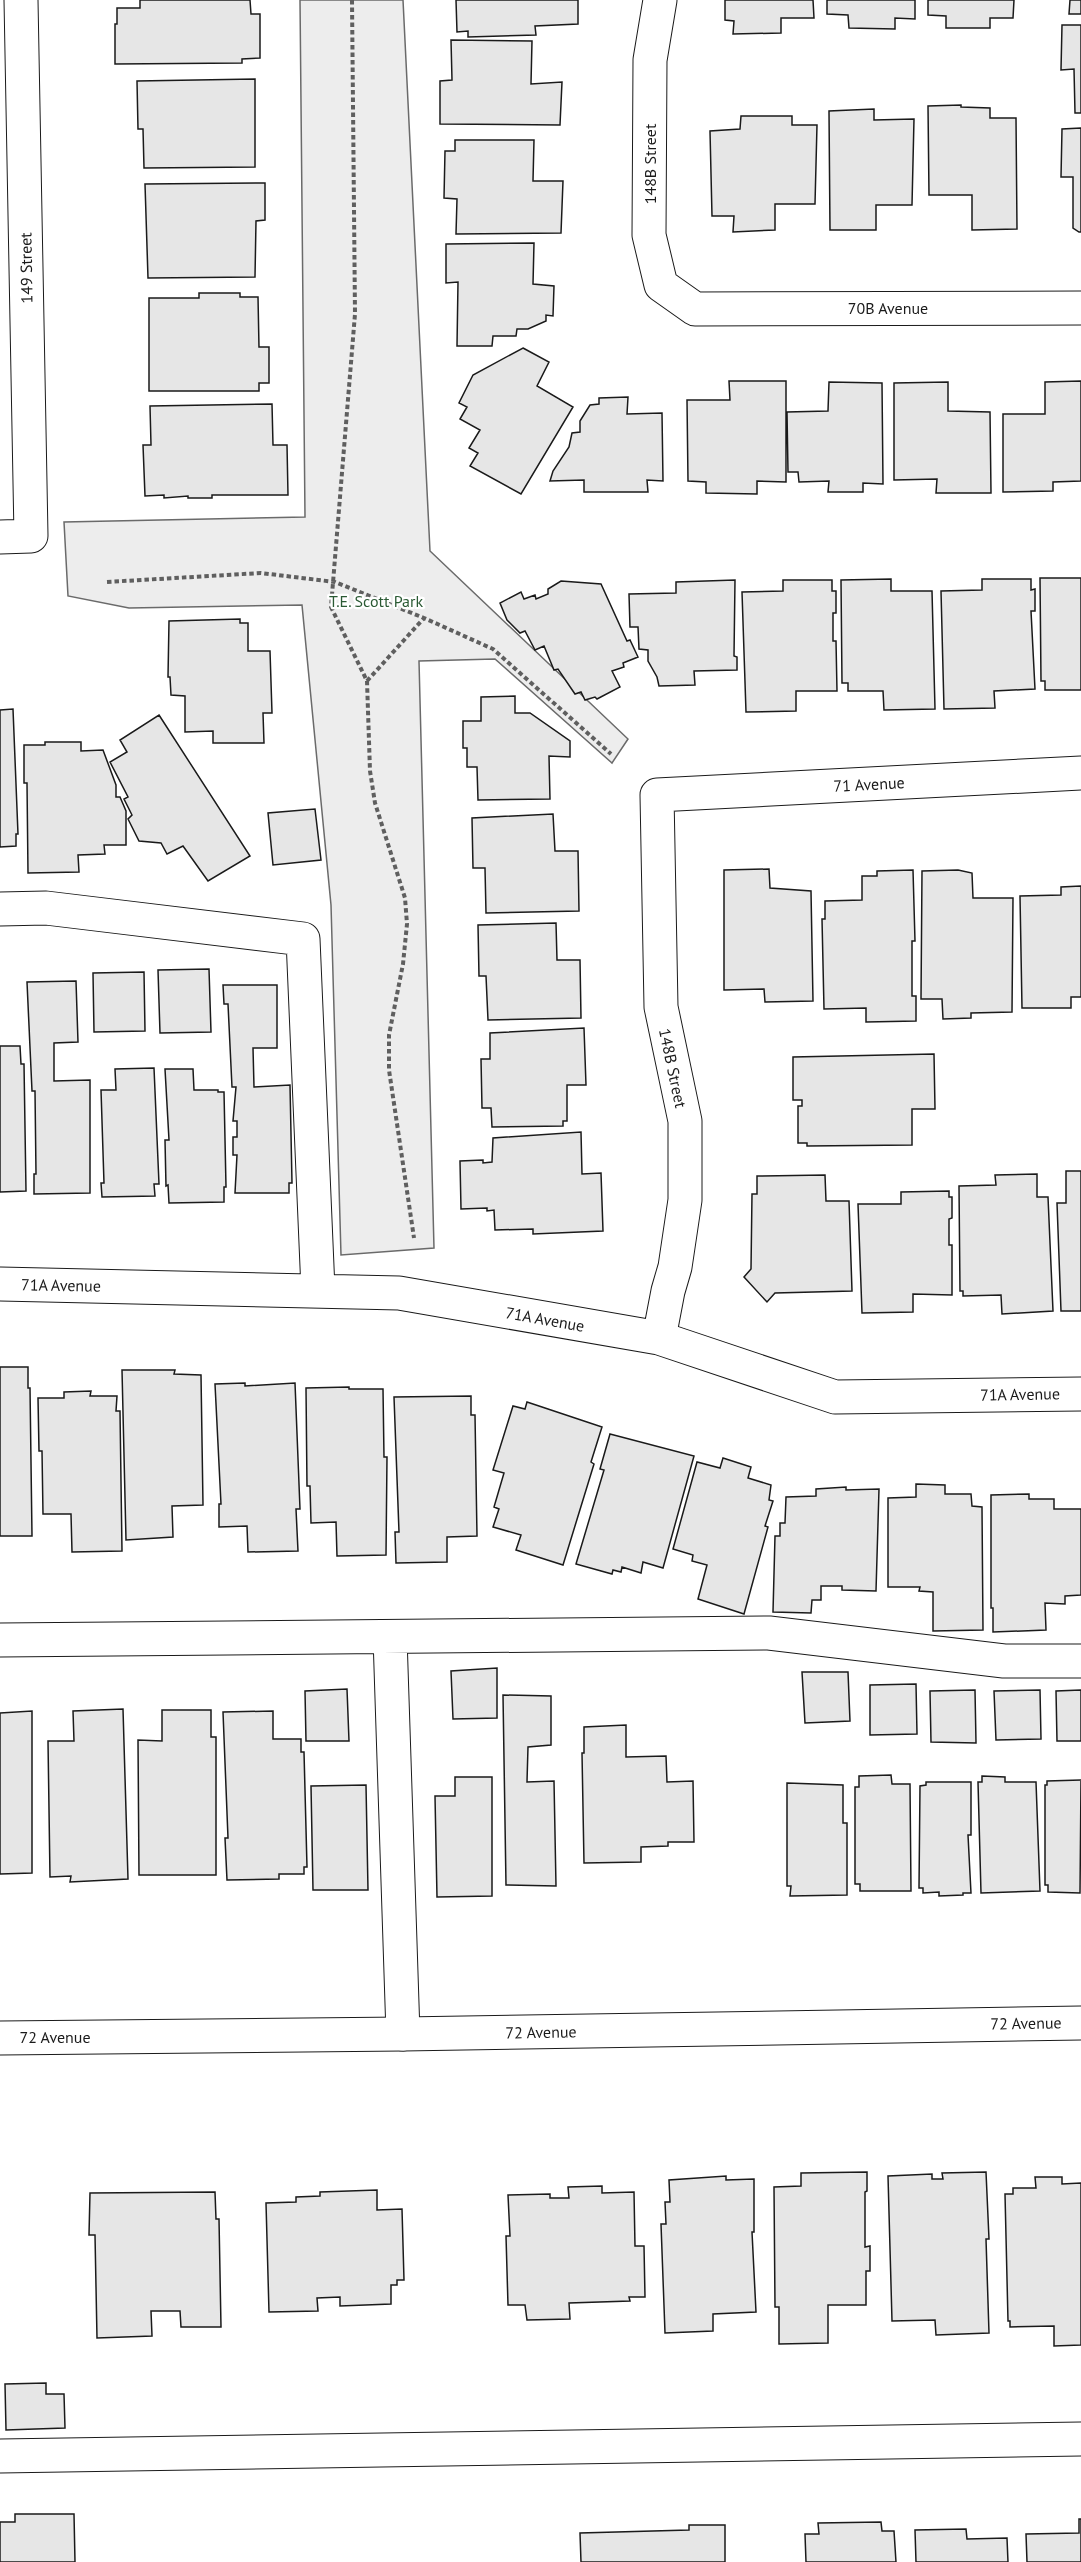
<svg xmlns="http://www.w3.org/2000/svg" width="1081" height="2562" font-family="'PT Sans',sans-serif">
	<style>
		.built { fill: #ededed; stroke: #6a6a6a; stroke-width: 1.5 }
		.building { fill: #e6e6e6; stroke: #1a1a1a; stroke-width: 1.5 }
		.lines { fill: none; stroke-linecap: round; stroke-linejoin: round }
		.minor-casing { stroke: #1a1a1a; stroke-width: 35 }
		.major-casing { stroke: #1a1a1a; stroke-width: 35 }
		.path { stroke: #5f5f5f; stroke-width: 4; stroke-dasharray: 4.5 3; stroke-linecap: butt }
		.minor { stroke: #fff; stroke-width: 33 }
		.major { stroke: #fff; stroke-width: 33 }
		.labels { text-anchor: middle; stroke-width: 4.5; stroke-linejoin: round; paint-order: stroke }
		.street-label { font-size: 16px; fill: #1a1a1a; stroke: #fff }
		.park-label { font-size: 16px; fill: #2b5a34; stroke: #fff }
	</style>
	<rect width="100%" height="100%" fill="#fff"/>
	<path class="built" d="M 300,0 L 403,0 L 430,551 L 628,739 L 612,763 L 495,659 L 419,661 L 434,1248 L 341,1255 L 331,905 L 302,605 L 129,608 L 68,596 L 64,522 L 305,517 Z"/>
	<path class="building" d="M 140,0 L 250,0 L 251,14 L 260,14 L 260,58 L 242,59 L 242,63 L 115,64 L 115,24 L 117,24 L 117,8 L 140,8 Z
		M 456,0 L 578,0 L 578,24 L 535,26 L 536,35 L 468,37 L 468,31 L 457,32 Z
		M 725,0 L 813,0 L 814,18 L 781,18 L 781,33 L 733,34 L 734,21 L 725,20 Z
		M 827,0 L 915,0 L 915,19 L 895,18 L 895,29 L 849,28 L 848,15 L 827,14 Z
		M 928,0 L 1014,0 L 1013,18 L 990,18 L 990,28 L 946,28 L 946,16 L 928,15 Z
		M 1070,0 L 1081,0 L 1081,14 L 1069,14 Z
		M 1062,25 L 1081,25 L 1081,113 L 1075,113 L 1074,69 L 1061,70 Z
		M 451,40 L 532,41 L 531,84 L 562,82 L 560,125 L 440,124 L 440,81 L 452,80 Z
		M 255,79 L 255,167 L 144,168 L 143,129 L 138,129 L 137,81 Z
		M 961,105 L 961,107 L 990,108 L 990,118 L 1016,118 L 1017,229 L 972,230 L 972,195 L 929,195 L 928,106 Z
		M 874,109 L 874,120 L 914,119 L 912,205 L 876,205 L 876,230 L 830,230 L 829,111 Z
		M 741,116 L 792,116 L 792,125 L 817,125 L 815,204 L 775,204 L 775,230 L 733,232 L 734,216 L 712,216 L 710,131 L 740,129 Z
		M 1081,128 L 1081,232 L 1079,232 L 1073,228 L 1073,177 L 1061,177 L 1062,129 Z
		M 455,140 L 534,140 L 533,181 L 563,181 L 561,233 L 456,234 L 457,199 L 444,198 L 445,151 L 455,151 Z
		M 265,183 L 265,220 L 256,221 L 255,277 L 148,278 L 145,184 Z
		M 534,243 L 533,284 L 554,286 L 553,316 L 546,315 L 546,321 L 528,329 L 517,329 L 516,336 L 493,336 L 492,346 L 457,346 L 458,282 L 446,283 L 446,244 Z
		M 199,293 L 240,293 L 240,297 L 258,297 L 259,347 L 269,347 L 269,383 L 259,383 L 259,391 L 149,391 L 149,298 L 199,298 Z
		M 523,348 L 549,362 L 537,386 L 573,407 L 521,494 L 470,466 L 478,453 L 469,448 L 480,430 L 460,419 L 467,407 L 459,403 L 473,375 Z
		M 729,381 L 786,381 L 786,482 L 757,481 L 757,494 L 706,493 L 706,482 L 688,481 L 687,400 L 730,400 Z
		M 1081,381 L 1081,481 L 1053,482 L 1053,491 L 1003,492 L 1003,414 L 1045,414 L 1045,382 Z
		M 829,382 L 882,383 L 883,484 L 863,483 L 863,492 L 828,492 L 829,481 L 799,482 L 798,472 L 788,472 L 787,412 L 828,411 Z
		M 948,382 L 948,411 L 990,412 L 991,493 L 936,493 L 937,479 L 894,480 L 894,383 Z
		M 628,397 L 627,414 L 662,413 L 663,481 L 647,480 L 648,492 L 584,492 L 584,480 L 550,481 L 553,471 L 569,447 L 572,433 L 580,432 L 580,421 L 590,405 L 599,404 L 599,398 Z
		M 272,404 L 273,445 L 287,445 L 288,495 L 212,495 L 212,498 L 188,498 L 188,496 L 164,498 L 164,495 L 145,496 L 143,445 L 151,445 L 150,406 Z
		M 1040,578 L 1081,578 L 1081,690 L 1045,690 L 1045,681 L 1041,681 Z
		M 891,579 L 891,591 L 932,591 L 935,709 L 884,710 L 883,691 L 848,691 L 848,683 L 842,683 L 841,580 Z
		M 982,579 L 1031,579 L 1031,590 L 1035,589 L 1035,611 L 1031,611 L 1035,689 L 994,691 L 995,708 L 944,709 L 941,591 L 982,590 Z
		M 735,580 L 734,656 L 737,657 L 737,670 L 694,671 L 695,685 L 659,686 L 657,677 L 648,661 L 648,650 L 639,649 L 638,627 L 630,627 L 629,594 L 676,593 L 676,582 Z
		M 783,580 L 832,580 L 832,591 L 836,591 L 836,613 L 833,613 L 833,641 L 836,641 L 837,691 L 796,691 L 796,711 L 746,712 L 742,592 L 783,591 Z
		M 561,581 L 601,584 L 627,641 L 630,640 L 638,657 L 623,663 L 624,667 L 612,671 L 620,687 L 597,699 L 595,697 L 585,700 L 581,692 L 575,694 L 558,669 L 554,670 L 544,646 L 535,650 L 525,631 L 520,633 L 507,620 L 500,603 L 521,592 L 524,599 L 535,595 L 536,599 L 548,594 L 548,589 Z
		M 240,619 L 240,623 L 248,623 L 248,651 L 270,651 L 272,713 L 263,713 L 264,743 L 213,743 L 213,731 L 185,732 L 185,696 L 171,695 L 170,677 L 168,677 L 169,621 Z
		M 515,696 L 515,713 L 530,713 L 570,741 L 570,757 L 549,756 L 550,799 L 478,800 L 477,767 L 467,767 L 467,748 L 463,748 L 463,721 L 481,721 L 481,697 Z
		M 13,709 L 18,834 L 16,834 L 16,846 L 0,847 L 0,710 Z
		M 159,715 L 250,856 L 208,881 L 183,846 L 167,854 L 161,843 L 139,841 L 128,819 L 132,815 L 124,799 L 128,797 L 110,762 L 127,752 L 120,740 Z
		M 45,742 L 81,742 L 81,751 L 103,750 L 116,785 L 116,797 L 120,797 L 126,811 L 126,845 L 104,845 L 105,854 L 78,855 L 79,872 L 28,873 L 27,783 L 24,783 L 24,745 L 45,745 Z
		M 315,809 L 321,860 L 273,865 L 268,813 Z
		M 553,814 L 555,851 L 578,851 L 579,911 L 486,913 L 485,868 L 473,868 L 472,818 Z
		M 769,869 L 770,888 L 811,891 L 813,1001 L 765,1002 L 764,989 L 724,990 L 724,870 Z
		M 913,870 L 915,941 L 912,941 L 912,996 L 916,996 L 916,1021 L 866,1022 L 866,1008 L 824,1009 L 822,919 L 825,919 L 825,901 L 862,900 L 862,876 L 877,876 L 877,871 Z
		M 958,870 L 972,873 L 973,898 L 1013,898 L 1012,1012 L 971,1013 L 971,1018 L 943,1019 L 942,999 L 921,999 L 922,871 Z
		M 1081,886 L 1081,997 L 1071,997 L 1071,1008 L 1022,1008 L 1020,896 L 1061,895 L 1061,887 Z
		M 556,923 L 557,960 L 580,960 L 581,1018 L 488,1020 L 486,976 L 479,976 L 478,925 Z
		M 209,969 L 211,1032 L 160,1033 L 158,970 Z
		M 144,972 L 145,1031 L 94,1032 L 93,973 Z
		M 76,981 L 78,1042 L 54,1043 L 54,1081 L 90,1080 L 90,1193 L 34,1194 L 34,1174 L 36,1174 L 35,1091 L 32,1091 L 27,982 Z
		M 223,985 L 277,985 L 277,1048 L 253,1048 L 254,1087 L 290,1085 L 292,1183 L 289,1183 L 289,1193 L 235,1193 L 237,1155 L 233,1155 L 233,1137 L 237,1137 L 237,1121 L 233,1121 L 236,1087 L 232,1087 L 228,1004 L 224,1004 Z
		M 584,1028 L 586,1085 L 567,1085 L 567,1121 L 563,1121 L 563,1126 L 492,1127 L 491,1108 L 482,1108 L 481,1059 L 490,1059 L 490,1033 Z
		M 0,1046 L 20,1046 L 21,1064 L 24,1064 L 26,1191 L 0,1192 Z
		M 934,1054 L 935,1109 L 912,1109 L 912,1145 L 807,1146 L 807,1143 L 798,1143 L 798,1106 L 802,1106 L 802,1100 L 793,1100 L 793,1057 Z
		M 154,1068 L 159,1184 L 154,1184 L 155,1196 L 102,1197 L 101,1183 L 104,1183 L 101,1090 L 116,1090 L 115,1069 Z
		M 165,1069 L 193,1069 L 194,1090 L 218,1090 L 218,1092 L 224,1092 L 226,1187 L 224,1187 L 224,1202 L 169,1203 L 168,1185 L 166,1186 L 165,1140 L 169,1140 Z
		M 581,1132 L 582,1174 L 601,1173 L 603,1231 L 533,1234 L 533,1229 L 495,1230 L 494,1210 L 487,1211 L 487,1208 L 461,1209 L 460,1161 L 483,1160 L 483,1163 L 492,1162 L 493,1138 Z
		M 1066,1171 L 1081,1171 L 1081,1311 L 1061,1311 L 1057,1203 L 1066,1203 Z
		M 1037,1174 L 1037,1197 L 1048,1197 L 1053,1311 L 1002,1314 L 1001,1295 L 963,1296 L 963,1291 L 960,1291 L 959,1186 L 996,1185 L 995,1175 Z
		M 825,1175 L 826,1201 L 849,1201 L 852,1291 L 775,1293 L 767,1302 L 744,1277 L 751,1269 L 752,1194 L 757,1194 L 757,1176 Z
		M 949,1191 L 949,1197 L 952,1197 L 952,1218 L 949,1219 L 949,1245 L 952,1245 L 952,1295 L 913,1294 L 913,1312 L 862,1313 L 858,1204 L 901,1204 L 901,1192 Z
		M 0,1367 L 28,1367 L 28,1388 L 30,1388 L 32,1536 L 0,1536 Z
		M 122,1370 L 175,1370 L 174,1374 L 201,1375 L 203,1505 L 172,1506 L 173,1537 L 126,1540 Z
		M 245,1383 L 245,1386 L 295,1383 L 300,1509 L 296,1509 L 298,1551 L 248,1552 L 247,1526 L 219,1527 L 219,1504 L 221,1504 L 215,1384 Z
		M 349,1387 L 349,1389 L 383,1389 L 384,1457 L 387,1457 L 386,1555 L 337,1556 L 336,1522 L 311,1523 L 310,1486 L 307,1486 L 306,1388 Z
		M 91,1391 L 90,1396 L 117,1396 L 116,1411 L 120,1411 L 122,1551 L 72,1552 L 71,1514 L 43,1514 L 42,1451 L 39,1451 L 38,1398 L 64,1398 L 64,1392 Z
		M 471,1396 L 471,1415 L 475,1415 L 477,1536 L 447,1537 L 447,1562 L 396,1563 L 395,1532 L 399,1532 L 394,1397 Z
		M 527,1402 L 602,1427 L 591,1462 L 594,1464 L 563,1565 L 516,1550 L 521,1535 L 493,1527 L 499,1509 L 494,1507 L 504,1473 L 493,1470 L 513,1406 L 525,1409 Z
		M 610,1434 L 694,1456 L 663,1568 L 643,1562 L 641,1573 L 622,1567 L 621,1572 L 613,1570 L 612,1574 L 576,1564 L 604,1470 L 600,1469 Z
		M 723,1458 L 751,1467 L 748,1478 L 771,1485 L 769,1500 L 773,1501 L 765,1526 L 768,1527 L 744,1614 L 698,1599 L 707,1565 L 692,1561 L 693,1555 L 673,1549 L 697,1462 L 720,1468 Z
		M 916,1484 L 945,1485 L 945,1494 L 971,1494 L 972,1506 L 982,1507 L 983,1630 L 933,1631 L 933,1592 L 919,1591 L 920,1587 L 888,1587 L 888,1498 L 916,1497 Z
		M 846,1487 L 846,1490 L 879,1489 L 876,1591 L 842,1590 L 842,1586 L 821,1586 L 821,1600 L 812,1600 L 811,1613 L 773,1612 L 775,1536 L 780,1536 L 780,1523 L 785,1523 L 786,1497 L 816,1496 L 816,1489 Z
		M 1029,1494 L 1029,1499 L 1054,1499 L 1054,1509 L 1081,1509 L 1081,1595 L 1065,1596 L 1065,1604 L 1045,1603 L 1046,1630 L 993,1632 L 993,1608 L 991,1608 L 991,1495 Z
		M 497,1668 L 497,1718 L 453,1719 L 451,1671 Z
		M 802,1672 L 848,1672 L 850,1721 L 805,1723 Z
		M 916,1684 L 917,1734 L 870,1735 L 870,1685 Z
		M 347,1689 L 349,1741 L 306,1741 L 305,1691 Z
		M 975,1690 L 976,1743 L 931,1742 L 930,1691 Z
		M 1040,1690 L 1041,1739 L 996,1740 L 994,1691 Z
		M 1081,1690 L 1081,1741 L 1057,1741 L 1056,1691 Z
		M 503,1695 L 551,1696 L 551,1745 L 528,1747 L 527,1782 L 554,1781 L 556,1886 L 506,1885 Z
		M 123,1709 L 128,1879 L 70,1882 L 71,1876 L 50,1877 L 48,1741 L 74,1741 L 73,1711 Z
		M 162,1710 L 211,1710 L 211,1737 L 216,1737 L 216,1875 L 139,1875 L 138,1740 L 162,1741 Z
		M 32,1711 L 32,1873 L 0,1874 L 0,1713 Z
		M 273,1711 L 273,1739 L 301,1739 L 301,1752 L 304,1752 L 307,1867 L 304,1867 L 304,1874 L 279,1874 L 279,1879 L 227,1880 L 225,1838 L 228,1838 L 223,1712 Z
		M 626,1725 L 626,1757 L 666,1756 L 667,1782 L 693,1781 L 694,1842 L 668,1842 L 668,1846 L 641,1847 L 641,1862 L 584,1863 L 582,1753 L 584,1753 L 584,1727 Z
		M 891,1775 L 892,1784 L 910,1784 L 911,1891 L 860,1891 L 860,1884 L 855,1884 L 855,1787 L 859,1787 L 859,1776 Z
		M 982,1776 L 1005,1777 L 1005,1782 L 1036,1782 L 1040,1891 L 981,1893 L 978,1782 L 982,1782 Z
		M 455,1777 L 492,1777 L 492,1896 L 437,1897 L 435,1796 L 455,1796 Z
		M 1081,1780 L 1080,1893 L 1048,1892 L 1048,1885 L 1045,1885 L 1045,1785 L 1047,1785 L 1047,1781 Z
		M 926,1782 L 971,1782 L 971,1835 L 968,1835 L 971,1893 L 963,1893 L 963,1895 L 939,1896 L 939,1892 L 923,1893 L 923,1888 L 919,1888 L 920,1786 L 926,1785 Z
		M 787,1783 L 843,1785 L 843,1823 L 847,1823 L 847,1895 L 790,1896 L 791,1886 L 787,1886 Z
		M 366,1785 L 368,1890 L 313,1890 L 311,1786 Z
		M 867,2172 L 867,2191 L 865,2192 L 865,2247 L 870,2246 L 870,2271 L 866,2271 L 866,2305 L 828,2305 L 828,2343 L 779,2344 L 779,2307 L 775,2307 L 774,2187 L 801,2186 L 801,2173 Z
		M 986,2172 L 989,2239 L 986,2239 L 989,2333 L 936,2335 L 935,2320 L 892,2321 L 888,2176 L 932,2174 L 932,2179 L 943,2179 L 942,2173 Z
		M 726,2176 L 726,2180 L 754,2179 L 754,2232 L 752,2232 L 756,2312 L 713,2314 L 713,2331 L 665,2333 L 661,2224 L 666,2224 L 665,2202 L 670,2202 L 669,2180 Z
		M 1035,2177 L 1062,2177 L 1062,2184 L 1081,2183 L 1081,2345 L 1054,2346 L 1054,2326 L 1010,2327 L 1010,2321 L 1008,2321 L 1005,2194 L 1013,2194 L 1013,2188 L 1036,2188 Z
		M 602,2186 L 602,2193 L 634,2192 L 635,2246 L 644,2246 L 645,2297 L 629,2297 L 630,2301 L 569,2303 L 570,2319 L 527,2320 L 525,2305 L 508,2305 L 506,2236 L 510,2236 L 508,2195 L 550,2194 L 550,2198 L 569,2198 L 568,2187 Z
		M 377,2190 L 377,2210 L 402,2209 L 404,2280 L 397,2280 L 397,2285 L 391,2285 L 391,2304 L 340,2306 L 340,2297 L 317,2298 L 318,2311 L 269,2312 L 266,2203 L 296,2202 L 296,2197 L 320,2196 L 320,2192 Z
		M 215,2192 L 216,2219 L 219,2219 L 221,2327 L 181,2327 L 180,2311 L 151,2311 L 152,2336 L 97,2338 L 95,2235 L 89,2235 L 90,2193 Z
		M 46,2383 L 46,2394 L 64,2394 L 65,2428 L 6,2430 L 5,2384 Z
		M 15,2514 L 74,2514 L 75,2562 L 0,2562 L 0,2522 L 15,2522 Z
		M 1079,2519 L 1081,2519 L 1081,2562 L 1027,2562 L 1026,2534 L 1079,2533 Z
		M 881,2522 L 882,2531 L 894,2531 L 896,2562 L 806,2562 L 805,2534 L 819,2534 L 818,2523 Z
		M 689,2525 L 725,2525 L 725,2562 L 581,2562 L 580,2533 L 689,2530 Z
		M 966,2529 L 967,2539 L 1007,2538 L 1008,2562 L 916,2562 L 915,2530 Z"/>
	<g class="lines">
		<g class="minor-casing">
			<path id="minor" d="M 660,0 L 650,60 L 649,235 L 661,285 L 695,309 L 1081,308
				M 0,537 L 31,536 L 21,0
				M 0,909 L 46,908 L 303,939 L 318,1290
				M 0,1284 L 399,1293 L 659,1338 L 835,1397 L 1081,1394
				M 659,1338 L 668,1291 L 675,1267 L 685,1200 L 685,1121 L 661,1007 L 657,795 L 1081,773
				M 390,1637 L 403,2034
				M 0,1640 L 769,1633 L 1004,1661 L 1081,1661
				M 0,2456 L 1081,2439"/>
		</g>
		<g class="major-casing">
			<path id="major" d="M 0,2038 L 403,2034 L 1081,2023"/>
		</g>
		<path class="path" d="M 352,0 L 355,314 L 331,607 L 367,681 L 370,771 L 375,803 L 405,898 L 407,924 L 403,964 L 389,1035 L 389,1070 L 414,1238
			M 107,582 L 261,573 L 335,582 L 424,618 L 493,649 L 611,754
			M 367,681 L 424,618"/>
		<use href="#minor" class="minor"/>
		<use href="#major" class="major"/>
	</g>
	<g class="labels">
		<g class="street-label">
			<text transform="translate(650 164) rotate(-90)" y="6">148B Street</text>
			<text transform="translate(26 268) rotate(-91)" y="6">149 Street</text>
			<text x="888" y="314">70B Avenue</text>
			<text transform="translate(869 784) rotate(-3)" y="6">71 Avenue</text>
			<text transform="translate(673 1068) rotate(78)" y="6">148B Street</text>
			<text transform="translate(61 1285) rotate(1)" y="6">71A Avenue</text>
			<text transform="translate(545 1319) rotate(10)" y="6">71A Avenue</text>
			<text transform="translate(1020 1394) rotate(-1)" y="6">71A Avenue</text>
			<text transform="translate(1026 2023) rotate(-1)" y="6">72 Avenue</text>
			<text transform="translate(541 2032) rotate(-1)" y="6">72 Avenue</text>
			<text x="55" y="2043">72 Avenue</text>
		</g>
		<g class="park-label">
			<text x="376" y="607">T.E. Scott Park</text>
		</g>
	</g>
</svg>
